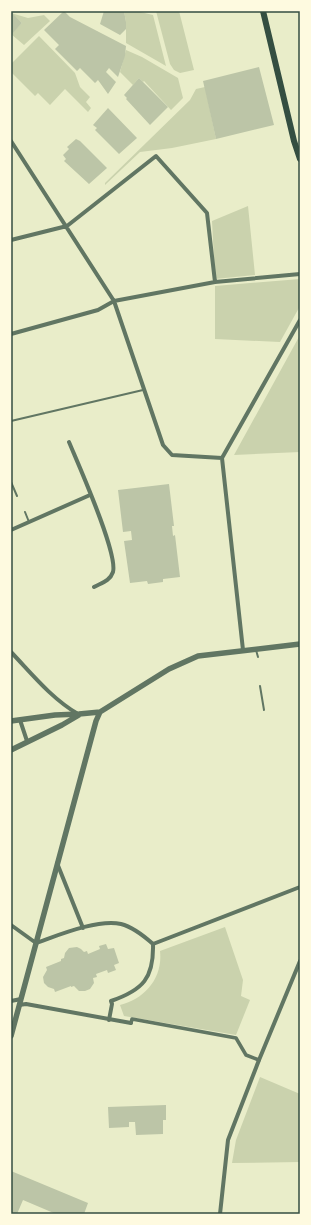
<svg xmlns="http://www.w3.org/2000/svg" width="311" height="1225" font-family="Montserrat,sans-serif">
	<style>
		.green { fill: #cad2ad }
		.building { fill: #bcc5a7 }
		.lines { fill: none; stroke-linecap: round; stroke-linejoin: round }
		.service { stroke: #617663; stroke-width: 2 }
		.pedestrian { stroke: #617663; stroke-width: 3.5 }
		.minor { stroke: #617663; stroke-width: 4 }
		.tertiary { stroke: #617663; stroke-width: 5.5 }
		.secondary { stroke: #344e41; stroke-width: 6 }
		.neatline { fill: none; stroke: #344e41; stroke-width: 1.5 }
	</style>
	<rect width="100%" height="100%" fill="#e9edc9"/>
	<path class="green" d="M 124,11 L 136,11 L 153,15 L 166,66 L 126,43 L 126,22 Z
		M 156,11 L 179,11 L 194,70 L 180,73 L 174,70 L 170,64 Z
		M 11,13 L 28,18 L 44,15 L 50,21 L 24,45 L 11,34 L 22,23 Z
		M 39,36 L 75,73 L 80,87 L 90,97 L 86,102 L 91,108 L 88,112 L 65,89 L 50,105 L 38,93 L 35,96 L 11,72 L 11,64 Z
		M 126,50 L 142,57 L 178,78 L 183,98 L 171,110 L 144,81 L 143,82 L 139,78 L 133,85 L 120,72 Z
		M 205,87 L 216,139 L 172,148 L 140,152 L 105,185 L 105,183 L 190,100 L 196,89 Z
		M 248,206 L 255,275 L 215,279 L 212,221 Z
		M 300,279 L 300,306 L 280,342 L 215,339 L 215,286 Z
		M 300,335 L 300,452 L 234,455 Z
		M 225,927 L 243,980 L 241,996 L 250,1000 L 236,1035 L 124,1016 L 120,1005 C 145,999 163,978 160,951 Z
		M 260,1077 L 300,1094 L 300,1162 L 232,1163 L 236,1140 Z"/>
	<path class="building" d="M 64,11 L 70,17 L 126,46 L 125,56 L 118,77 L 109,68 L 106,72 L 116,82 L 108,94 L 98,80 L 95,83 L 80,68 L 77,71 L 55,49 L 59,45 L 44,30 Z
		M 104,11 L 124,11 L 126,22 L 126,29 L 120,35 L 100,24 Z
		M 11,12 L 22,23 L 11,35 Z
		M 259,67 L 274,125 L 216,139 L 203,81 Z
		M 139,78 L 168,107 L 150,125 L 126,99 L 127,98 L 124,95 Z
		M 108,108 L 137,138 L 119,154 L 95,130 L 97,128 L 93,125 Z
		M 76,139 L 80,141 L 107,168 L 89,184 L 64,161 L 66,159 L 63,155 L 69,149 L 67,147 Z
		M 169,484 L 174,526 L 172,526 L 173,536 L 175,535 L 180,577 L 163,579 L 163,582 L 148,584 L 147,581 L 130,583 L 124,541 L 132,540 L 131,531 L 123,532 L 118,490 Z
		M 106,944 L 108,949 L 114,948 L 119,963 L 114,965 L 116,970 L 108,973 L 107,970 L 96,974 L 97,977 L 93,978 L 94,983 L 90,989 L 85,991 L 79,991 L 74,986 L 71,987 L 71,986 L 55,992 L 54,989 L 48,987 L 44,983 L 43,977 L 47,970 L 46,967 L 61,961 L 61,959 L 64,958 L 65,953 L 69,948 L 77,947 L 81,949 L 84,952 L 87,951 L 88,954 L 100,949 L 99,946 Z
		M 166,1105 L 166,1120 L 163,1120 L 163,1134 L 136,1135 L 135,1122 L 129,1122 L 129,1127 L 109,1128 L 108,1107 Z
		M 11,1171 L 88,1203 L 84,1214 L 56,1214 L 23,1200 L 17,1214 L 11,1214 Z"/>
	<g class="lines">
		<path class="service" d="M 11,421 L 143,390
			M 11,482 L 17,496
			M 25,512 L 29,522
			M 256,650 L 258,657
			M 260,686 L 264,710"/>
		<path class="pedestrian" d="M 131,1023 L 132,1019 L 236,1038 L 246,1055 L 259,1060"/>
		<path class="minor" d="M 11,141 L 114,301 L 163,445 L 172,455 L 222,458
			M 11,240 L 67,226 L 156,156 L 207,213 L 215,282
			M 11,334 L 98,310 L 114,301 L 215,282 L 300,274
			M 69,442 C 79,466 118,553 113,572 C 110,581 101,583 94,587
			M 222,458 L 243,650
			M 222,458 L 300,320
			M 11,530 L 90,495
			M 11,652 C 32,674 51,698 78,714
			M 20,720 L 27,741
			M 57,863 L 83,928
			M 11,925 L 36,943 C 59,935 97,919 121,924 C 133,927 144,936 153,944 C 154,978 143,990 111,1001 L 112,1004 L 109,1020
			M 153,944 L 300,887
			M 11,1001 L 21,999
			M 19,1005 L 26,1004 L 131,1023
			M 220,1214 L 228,1140 L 259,1060 L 300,961"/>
		<path class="tertiary" d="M 11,721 L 55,715 L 79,714 L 100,712 L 169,669 L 198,656 L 300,644
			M 11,750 L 62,725 L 79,715
			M 11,1036 L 96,721 L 100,712"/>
		<path class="secondary" d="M 263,11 L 294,141 L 300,159"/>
	</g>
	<rect width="311" height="1225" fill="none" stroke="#fefae0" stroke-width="24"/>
	<rect x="12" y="12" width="287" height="1201" class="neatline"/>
</svg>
